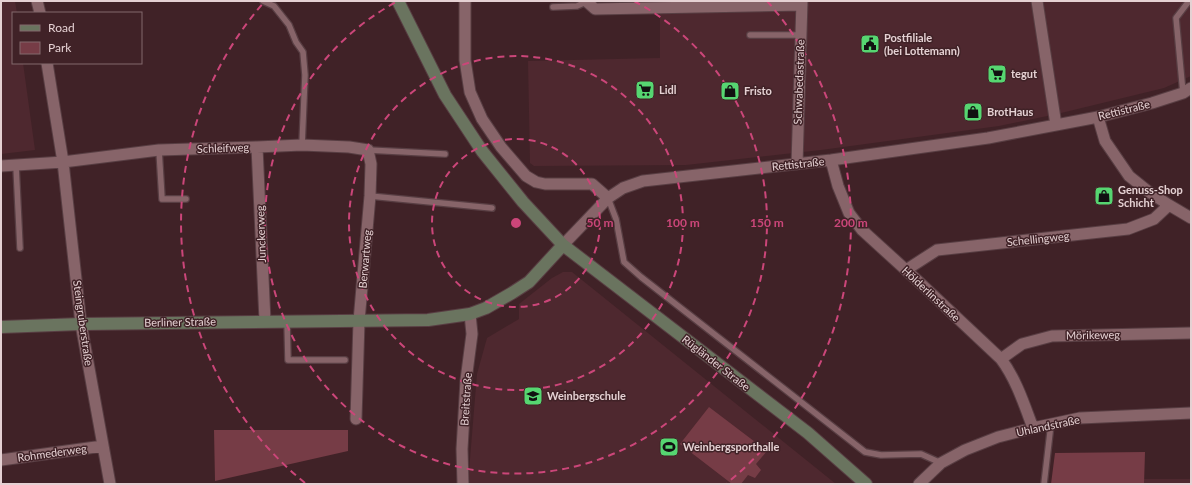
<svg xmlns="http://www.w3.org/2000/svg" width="1192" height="485" font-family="Lato,sans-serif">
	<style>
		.built { fill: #4e282f }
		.green { fill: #763c46 }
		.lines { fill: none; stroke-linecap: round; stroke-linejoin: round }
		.lane-casing { stroke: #583e43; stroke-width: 8 }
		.street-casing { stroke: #583e43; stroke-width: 13 }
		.secondary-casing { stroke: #583e43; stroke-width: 14 }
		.lane { stroke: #876469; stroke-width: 5.5 }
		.street { stroke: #876469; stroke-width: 11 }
		.secondary { stroke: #6a745f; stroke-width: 12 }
		.ring { fill: none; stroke: #cb4679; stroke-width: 2; stroke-dasharray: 7 5 }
		.labels { text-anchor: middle; stroke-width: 3; stroke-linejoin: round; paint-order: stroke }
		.poi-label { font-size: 11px; font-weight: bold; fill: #e5d1d3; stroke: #402227; text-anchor: start }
		.street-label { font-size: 11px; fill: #e5d1d3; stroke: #402227 }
		.centre { fill: #cb4679; stroke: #402227; stroke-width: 2 }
		.ring-label { font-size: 12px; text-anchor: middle; font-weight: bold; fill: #cb4679; stroke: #402227; stroke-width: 3; stroke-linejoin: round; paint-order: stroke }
	</style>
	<rect width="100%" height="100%" fill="#402227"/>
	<path class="built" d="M 1,1 L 15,1 L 17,13 L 13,13 L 13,63 L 23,63 L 35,150 L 1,154 Z
		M 648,1 L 1191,1 L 1191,76 L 1164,88 L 1057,114 L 999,126 L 821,150 L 686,165 L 534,166 L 530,163 L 528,61 L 660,58 L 660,13 L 648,12 Z
		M 563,272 L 572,272 L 836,484 L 470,484 L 469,471 L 477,374 L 487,338 L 519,319 L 519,304 L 552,278 Z
		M 1144,479 L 1191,479 L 1191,484 L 1144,484 Z"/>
	<path class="green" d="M 709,407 L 767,451 L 756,464 L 761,470 L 755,478 L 748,475 L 741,484 L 732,484 L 680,444 Z
		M 214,430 L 348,430 L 348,451 L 215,481 Z
		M 1145,452 L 1144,484 L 1051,484 L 1055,453 Z"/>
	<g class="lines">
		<g class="lane-casing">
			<path id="lane" d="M 263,1 L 274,6 L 289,25 L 296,42 L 303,52 L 305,75 L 302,145
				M 553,7 L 577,6 L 586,2
				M 750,35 L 801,35
				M 1183,93 L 1176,18 L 1189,1
				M 159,150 L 162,199 L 186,199
				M 368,150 L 445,154
				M 16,166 L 20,248
				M 370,196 L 492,208
				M 608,198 L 616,219 L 624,262 L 641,277 L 865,452 L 881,455 L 921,454 L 941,463
				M 287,321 L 288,360 L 345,360
				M 1044,484 L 1051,424"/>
		</g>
		<g class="street-casing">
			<path id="street" d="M 37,1 L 40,13
				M 465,1 L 465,60 L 470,92 L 482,119 L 501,147 L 526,176 L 536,182 L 545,184 L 592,184 L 608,198
				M 586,1 L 595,9 L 802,5
				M 1037,1 L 1056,125
				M 47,63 L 63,162 L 81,324 L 110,484
				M 1098,117 L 1105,141 L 1129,176 L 1149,192 L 1169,205 L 1191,218
				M 257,147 L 265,321
				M 831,160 L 838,186 L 849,213 L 862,230 L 918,281 L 1001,359 C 1016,379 1024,404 1033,428
				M 797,164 L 802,1
				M 1,166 L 63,162 L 159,150 L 257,147 L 302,145 L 349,147 L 368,150 L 371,164 L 370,196 L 359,321 L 356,419
				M 563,245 L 608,198 L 623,188 L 643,181 L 831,160 L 988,138 L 1098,117 L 1152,103 L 1183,93 L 1191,88
				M 906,270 L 937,250 L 1128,229 L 1154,219 L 1169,205
				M 1001,359 L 1022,344 L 1052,336 L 1191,333
				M 1,460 L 103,446
				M 463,484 L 462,449 L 466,380 L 472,334 L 470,314
				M 919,484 L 941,463 L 965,450 L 998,437 L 1033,428 L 1080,418 L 1191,413"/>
		</g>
		<g class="secondary-casing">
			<path id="secondary" d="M 398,1 L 445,95 L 482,151 L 523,202 L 563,245 L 808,433 L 866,484
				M 1,327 L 81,324 L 428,320 L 470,314 L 486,308 L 512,293 L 529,282 L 563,245"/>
		</g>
		<use href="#lane" class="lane"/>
		<use href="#street" class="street"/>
		<use href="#secondary" class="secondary"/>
	</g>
	<g class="ring">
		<circle cx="516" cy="223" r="84"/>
		<circle cx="516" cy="223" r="167"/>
		<path d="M634 1A251 251 0 1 1 398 1"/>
		<path d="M305 483A335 335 0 0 1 265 1M767 1A335 335 0 0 1 727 483"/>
	</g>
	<defs>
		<g id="civic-square" transform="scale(1)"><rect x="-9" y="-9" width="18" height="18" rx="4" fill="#56d671" stroke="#402227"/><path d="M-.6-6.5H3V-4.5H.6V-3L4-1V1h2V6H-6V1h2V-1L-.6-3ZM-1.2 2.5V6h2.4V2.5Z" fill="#111"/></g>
		<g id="supermarket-square" transform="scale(1)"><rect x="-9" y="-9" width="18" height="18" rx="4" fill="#56d671" stroke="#402227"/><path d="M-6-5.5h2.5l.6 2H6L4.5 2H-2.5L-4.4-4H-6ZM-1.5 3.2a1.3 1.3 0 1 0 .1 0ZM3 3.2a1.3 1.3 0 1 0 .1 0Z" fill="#111"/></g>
		<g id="shop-square" transform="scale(1)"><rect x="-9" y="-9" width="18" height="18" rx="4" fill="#56d671" stroke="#402227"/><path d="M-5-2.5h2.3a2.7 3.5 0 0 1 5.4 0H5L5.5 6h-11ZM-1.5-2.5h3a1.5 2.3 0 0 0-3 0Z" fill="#111"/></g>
		<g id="school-square" transform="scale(1)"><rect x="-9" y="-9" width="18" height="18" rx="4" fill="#56d671" stroke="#402227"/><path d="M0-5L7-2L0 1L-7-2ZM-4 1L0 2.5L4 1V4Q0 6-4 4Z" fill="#111"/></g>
		<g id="stadium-square" transform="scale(1)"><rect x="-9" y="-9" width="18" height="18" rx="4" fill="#56d671" stroke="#402227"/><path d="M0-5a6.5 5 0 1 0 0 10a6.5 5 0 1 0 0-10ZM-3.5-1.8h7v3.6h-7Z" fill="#111"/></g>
	</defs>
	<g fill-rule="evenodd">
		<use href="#civic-square" x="870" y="44"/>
		<use href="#supermarket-square" x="997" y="74"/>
		<use href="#supermarket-square" x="645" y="90"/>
		<use href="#shop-square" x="730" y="91"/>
		<use href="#shop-square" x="973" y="112"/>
		<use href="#shop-square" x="1104" y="196"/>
		<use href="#school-square" x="533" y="396"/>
		<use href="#stadium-square" x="669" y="447"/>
	</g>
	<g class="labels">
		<g class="poi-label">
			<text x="884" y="42">Postfiliale<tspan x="884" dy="13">(bei Lottemann)</tspan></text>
			<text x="1011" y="78">tegut</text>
			<text x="659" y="94">Lidl</text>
			<text x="744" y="95">Fristo</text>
			<text x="987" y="116">BrotHaus</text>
			<text x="1118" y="194">Genuss-Shop<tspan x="1118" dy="13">Schicht</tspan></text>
			<text x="547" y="400">Weinbergschule</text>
			<text x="683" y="451">Weinbergsporthalle</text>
		</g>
		<g class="street-label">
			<text transform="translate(799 82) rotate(-88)" y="4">Schwabedastraße</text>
			<text transform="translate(1124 110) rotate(-14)" y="4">Rettistraße</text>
			<text transform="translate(223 148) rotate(-2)" y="4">Schleifweg</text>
			<text transform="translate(798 164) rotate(-6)" y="4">Rettistraße</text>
			<text transform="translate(261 234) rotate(-92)" y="4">Junckerweg</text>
			<text transform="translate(1038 239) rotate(-6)" y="4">Schellingweg</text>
			<text transform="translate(365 259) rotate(-85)" y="4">Berwartweg</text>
			<text transform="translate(931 294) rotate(43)" y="4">Hölderlinstraße</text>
			<text transform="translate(180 322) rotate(-1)" y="4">Berliner Straße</text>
			<text transform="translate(83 323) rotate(82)" y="4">Steingruberstraße</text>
			<text transform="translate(1093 335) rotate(-1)" y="4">Mörikeweg</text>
			<text transform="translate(716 363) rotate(38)" y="4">Rügländer Straße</text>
			<text transform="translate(466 399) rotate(-86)" y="4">Breitstraße</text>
			<text transform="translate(1048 426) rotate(-12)" y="4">Uhlandstraße</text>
			<text transform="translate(52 453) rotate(-8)" y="4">Rohmederweg</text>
		</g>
	</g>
	<circle cx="516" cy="223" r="6" class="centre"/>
	<g class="ring-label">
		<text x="600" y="227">50 m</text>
		<text x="683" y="227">100 m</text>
		<text x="767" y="227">150 m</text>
		<text x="851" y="227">200 m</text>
	</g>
	<rect width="1192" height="485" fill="none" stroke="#e5d1d3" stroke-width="4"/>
	<rect x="12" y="12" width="130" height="52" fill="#402227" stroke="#82686c"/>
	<rect x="20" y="25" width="20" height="6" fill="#6a745f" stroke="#82686c"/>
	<text x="48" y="32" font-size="12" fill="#e5d1d3">Road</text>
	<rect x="20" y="42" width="20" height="12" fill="#763c46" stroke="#82686c"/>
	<text x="48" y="52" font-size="12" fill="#e5d1d3">Park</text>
</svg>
